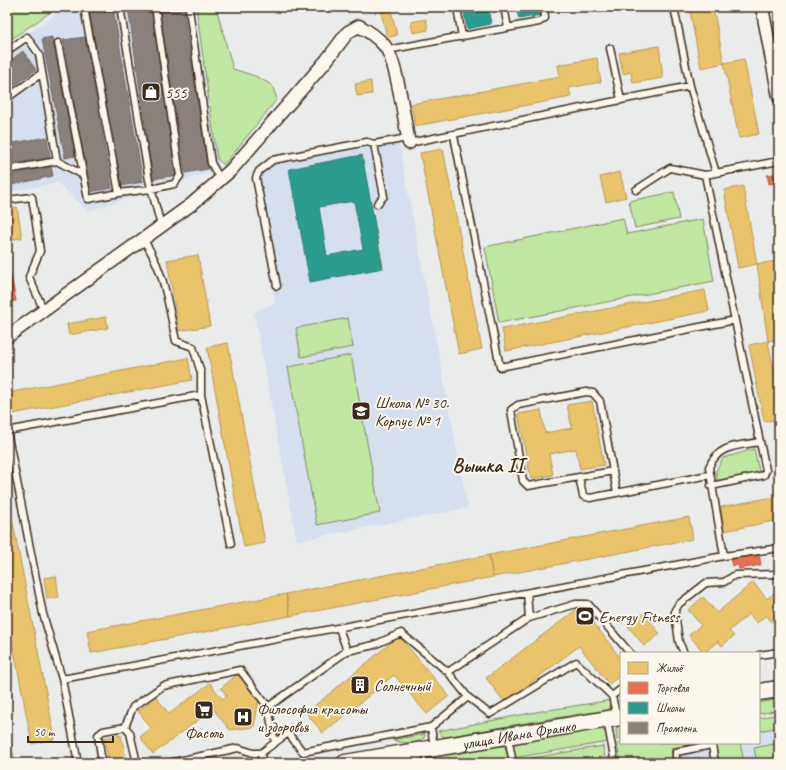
<svg xmlns="http://www.w3.org/2000/svg" width="786" height="770" font-family="Caveat,sans-serif">
	<style>
		.built { fill: #d6dfed }
		.green { fill: #c0e7a2; stroke: #7e8860 }
		.homes { fill: #e9c46a; stroke: #b59653 }
		.shops { fill: #e76f51; stroke: #b35a42 }
		.schools { fill: #2a9d8f; stroke: #2f7a6d; fill-rule: evenodd }
		.industry { fill: #8a817c; stroke: #726760 }
		.lines { fill: none; stroke-linecap: round; stroke-linejoin: round }
		.lane-casing { stroke: #3b2a1e; stroke-width: 9 }
		.street-casing { stroke: #3b2a1e; stroke-width: 15 }
		.secondary-casing { stroke: #3b2a1e; stroke-width: 19 }
		.lane { stroke: #fbf7ec; stroke-width: 6 }
		.street { stroke: #fbf7ec; stroke-width: 12 }
		.secondary { stroke: #fbf7ec; stroke-width: 16 }
		.labels { text-anchor: middle; stroke-width: 4; stroke-linejoin: round; paint-order: stroke }
		.poi-label { font-size: 16px; fill: #3b2a1e; stroke: #fbf7ec; text-anchor: start }
		.street-label { font-size: 16px; fill: #3b2a1e; stroke: #fbf7ec }
		.district-label { font-size: 20px; font-weight: bold; fill: #3b2a1e; stroke: #fbf7ec }
	</style>
	<rect width="100%" height="100%" fill="#eaecec"/>
	<filter id="ink" filterUnits="userSpaceOnUse"><feTurbulence type="fractalNoise" baseFrequency=".025" numOctaves="2"/><feDisplacementMap in="SourceGraphic" scale="8" xChannelSelector="R" yChannelSelector="G"/><feConvolveMatrix kernelMatrix="1 2 1 2 8 2 1 2 1" color-interpolation-filters="sRGB"/></filter>
	<g filter="url(#ink)">
		<path class="built" d="M 67,7 L 190,7 L 220,169 L 88,211 L 58,183 L 7,192 L 7,48 Z
			M 397,134 L 468,508 L 297,541 L 254,313 L 275,302 L 251,174 L 270,158 Z
			M 779,714 L 779,763 L 635,763 L 631,743 L 759,743 L 759,718 Z"/>
		<path class="green" d="M 7,7 L 58,7 L 7,42 Z
			M 196,7 L 216,7 L 233,69 L 255,76 L 272,85 L 277,99 L 224,165 L 217,159 Z
			M 674,192 L 679,219 L 635,228 L 629,201 Z
			M 623,218 L 627,234 L 703,219 L 714,281 L 499,323 L 485,247 Z
			M 348,318 L 353,347 L 301,357 L 296,328 Z
			M 351,355 L 380,513 L 317,525 L 288,367 Z
			M 754,449 L 760,475 L 721,482 L 717,479 L 716,471 L 723,458 Z
			M 779,699 L 779,710 L 759,714 L 759,703 Z
			M 612,700 L 612,707 L 607,710 L 556,718 L 555,717 L 554,718 L 445,737 L 441,735 L 438,731 L 536,712 Z
			M 779,714 L 779,727 L 759,731 L 759,718 Z
			M 7,724 L 15,763 L 7,763 Z
			M 621,725 L 621,739 L 617,740 L 616,729 Z
			M 601,729 L 606,733 L 608,742 L 514,758 L 513,748 L 519,741 Z
			M 425,734 L 424,738 C 416,745 402,743 392,740 Z
			M 623,743 L 699,743 L 671,748 L 673,763 L 621,763 L 617,744 Z
			M 715,743 L 740,743 L 744,762 L 719,763 Z
			M 779,743 L 779,763 L 757,763 L 754,748 Z
			M 498,744 L 505,746 L 508,758 L 479,763 L 403,763 Z
			M 603,746 L 606,763 L 515,763 L 514,761 Z"/>
		<path class="homes" d="M 689,7 L 713,7 L 724,63 L 701,68 Z
			M 391,10 L 397,35 L 387,38 L 381,12 Z
			M 426,19 L 428,30 L 413,33 L 411,22 Z
			M 659,46 L 663,78 L 633,83 L 631,72 L 623,74 L 619,53 Z
			M 597,58 L 601,82 L 569,88 L 571,97 L 415,126 L 411,104 L 560,77 L 558,65 Z
			M 744,59 L 759,134 L 739,138 L 724,63 Z
			M 371,81 L 372,94 L 357,96 L 355,84 Z
			M 443,149 L 482,349 L 459,354 L 420,153 Z
			M 620,172 L 626,197 L 606,202 L 600,177 Z
			M 743,186 L 757,264 L 738,268 L 724,190 Z
			M 17,207 L 22,238 L 7,240 L 7,209 Z
			M 198,255 L 210,326 L 179,331 L 167,260 Z
			M 777,261 L 779,272 L 779,339 L 768,341 L 757,264 Z
			M 705,290 L 709,311 L 506,351 L 502,329 Z
			M 106,317 L 108,328 L 69,335 L 67,324 Z
			M 768,341 L 779,397 L 779,420 L 764,421 L 749,345 Z
			M 228,343 L 265,543 L 244,547 L 207,347 Z
			M 188,358 L 192,380 L 7,415 L 7,393 Z
			M 592,401 L 604,465 L 580,469 L 576,449 L 549,454 L 553,475 L 531,479 L 518,414 L 541,410 L 545,433 L 572,428 L 567,405 Z
			M 7,492 L 55,739 L 32,744 L 7,614 Z
			M 779,496 L 779,520 L 724,531 L 721,507 Z
			M 689,517 L 693,539 L 493,577 L 489,555 Z
			M 489,555 L 493,577 L 290,616 L 286,594 Z
			M 56,576 L 59,597 L 47,599 L 44,578 Z
			M 753,582 L 767,599 L 779,589 L 779,630 L 766,615 L 757,623 L 749,614 L 729,631 L 734,636 L 722,646 L 718,641 L 704,653 L 689,635 L 701,625 L 688,610 L 703,597 L 717,613 Z
			M 286,594 L 290,616 L 91,653 L 87,631 Z
			M 581,606 L 621,659 L 621,675 L 609,684 L 579,646 L 505,703 L 486,678 Z
			M 644,613 L 660,634 L 644,646 L 628,626 Z
			M 399,636 L 449,696 L 427,714 L 394,675 L 323,733 L 306,713 Z
			M 238,674 L 259,700 L 254,727 L 230,730 L 213,709 L 153,754 L 140,737 L 151,728 L 138,711 L 156,697 L 169,714 L 210,683 L 222,699 L 227,696 L 221,688 Z
			M 121,735 L 127,763 L 109,763 L 104,738 Z"/>
		<path class="shops" d="M 774,174 L 776,183 L 769,184 L 767,175 Z
			M 11,275 L 16,301 L 9,302 L 11,314 L 7,315 L 7,276 Z
			M 759,553 L 761,565 L 739,569 L 738,565 L 732,566 L 730,558 Z"/>
		<path class="schools" d="M 463,7 L 488,7 L 491,24 L 467,29 Z
			M 516,7 L 540,7 L 541,15 L 519,19 Z
			M 362,155 L 383,268 L 310,282 L 289,169 ZM 354,201 L 363,249 L 327,256 L 319,207 Z
			M 700,758 L 701,763 L 679,763 L 679,762 Z"/>
		<path class="industry" d="M 96,7 L 113,7 L 143,182 L 120,186 L 89,8 Z
			M 128,7 L 152,7 L 177,175 L 153,179 Z
			M 183,7 L 208,169 L 185,173 L 159,10 Z
			M 52,37 L 75,156 L 65,158 L 42,39 Z
			M 85,37 L 112,188 L 90,192 L 63,40 Z
			M 23,51 L 36,70 L 7,91 L 7,63 Z
			M 47,137 L 50,157 L 7,165 L 7,144 Z
			M 51,166 L 53,176 L 7,186 L 7,176 Z"/>
		<g class="lines">
			<g class="lane-casing">
				<path id="lane" d="M 120,7 L 149,180 L 161,226
					M 457,7 L 462,37
					M 504,7 L 508,28
					M 674,7 L 690,86 L 716,173
					M 189,9 L 211,163 L 220,179
					M 85,13 L 119,193 L 151,189 L 174,184 L 180,176 L 156,13
					M 58,43 L 88,199 L 119,193
					M 610,48 L 621,100
					M 387,50 L 539,22 L 545,18 L 544,7
					M 7,51 L 27,37 L 39,54 L 57,161 L 83,175
					M 7,98 L 42,73
					M 454,136 L 500,367 L 735,320
					M 409,143 L 690,86
					M 374,144 L 384,196 L 377,204
					M 7,170 L 57,161
					M 636,190 L 670,168 L 705,175
					M 7,200 L 32,197 L 40,251 L 29,277 L 44,311
					M 143,239 C 165,271 168,304 176,341 L 193,347 L 201,373 L 201,395
					M 277,286 L 256,178 L 259,171 L 273,160 L 367,142 L 374,144 L 408,138
					M 613,471 L 528,486 L 523,481 L 511,410 L 518,405 L 586,392 L 593,393 L 600,401 L 617,493
					M 579,477 L 583,496 L 590,498 L 709,475
					M 711,486 L 764,475 L 766,470 L 760,442
					M 724,556 L 709,467 C 719,444 738,446 760,442 L 705,175 L 779,161
					M 529,618 L 576,604 L 588,604 L 630,653
					M 347,651 L 374,645 L 401,633 L 448,672 L 468,697 L 490,714 L 576,662 L 612,696 L 621,689
					M 684,653 L 679,642 L 675,613 L 675,610 L 679,604 L 706,583 L 724,582 L 735,575 L 779,574
					M 759,655 L 779,652
					M 448,672 L 529,618 L 527,593
					M 62,679 L 724,556 L 779,548
					M 612,696 L 617,718
					M 268,707 L 347,651 L 339,628
					M 607,720 L 615,763
					M 125,727 L 130,733 L 137,763
					M 508,737 L 513,763
					M 434,747 L 431,727 L 468,697
					M 78,763 L 62,679 L 43,614 L 7,431 L 201,395 L 231,544
					M 102,763 L 98,735 L 103,731 L 125,727 L 133,707 L 163,686 L 240,670 L 268,707 L 275,743
					M 169,763 L 238,748 L 253,753 L 261,753
					M 262,763 L 261,753 L 288,733 L 303,752 L 431,727
					M 676,763 L 676,752 L 712,745 L 715,763"/>
			</g>
			<g class="street-casing">
				<path id="street" d="M 762,7 L 779,97
					M 7,337 L 192,204 L 231,170 L 326,61 L 348,32 L 359,26 C 368,31 377,37 384,45 C 397,60 404,120 409,143"/>
			</g>
			<g class="secondary-casing">
				<g id="secondary">
					<path d="M 759,692 L 779,689"/>
					<path id="s1" d="M 345,763 L 621,717"/>
				</g>
			</g>
			<use href="#lane" class="lane"/>
			<use href="#street" class="street"/>
			<use href="#secondary" class="secondary"/>
		</g>
	</g>
	<defs>
		<g id="shop-square" transform="scale(1)"><rect x="-9" y="-9" width="18" height="18" rx="4" fill="#3b2a1e" stroke="#fbf7ec"/><path d="M-5-2.5h2.3a2.7 3.5 0 0 1 5.4 0H5L5.5 6h-11ZM-1.5-2.5h3a1.5 2.3 0 0 0-3 0Z" fill="#fff"/></g>
		<g id="school-square" transform="scale(1)"><rect x="-9" y="-9" width="18" height="18" rx="4" fill="#3b2a1e" stroke="#fbf7ec"/><path d="M0-5L7-2L0 1L-7-2ZM-4 1L0 2.5L4 1V4Q0 6-4 4Z" fill="#fff"/></g>
		<g id="stadium-square" transform="scale(1)"><rect x="-9" y="-9" width="18" height="18" rx="4" fill="#3b2a1e" stroke="#fbf7ec"/><path d="M0-5a6.5 5 0 1 0 0 10a6.5 5 0 1 0 0-10ZM-3.5-1.8h7v3.6h-7Z" fill="#fff"/></g>
		<g id="building-square" transform="scale(1)"><rect x="-9" y="-9" width="18" height="18" rx="4" fill="#3b2a1e" stroke="#fbf7ec"/><path d="M-4-6H4V6H1V3H-1V6H-4ZM-2.5-4.3h1.7v1.8h-1.7ZM.8-4.3h1.7v1.8H.8ZM-2.5-1h1.7V.8h-1.7ZM.8-1h1.7V.8H.8Z" fill="#fff"/></g>
		<g id="supermarket-square" transform="scale(1)"><rect x="-9" y="-9" width="18" height="18" rx="4" fill="#3b2a1e" stroke="#fbf7ec"/><path d="M-6-5.5h2.5l.6 2H6L4.5 2H-2.5L-4.4-4H-6ZM-1.5 3.2a1.3 1.3 0 1 0 .1 0ZM3 3.2a1.3 1.3 0 1 0 .1 0Z" fill="#fff"/></g>
		<g id="hospital-square" transform="scale(1)"><rect x="-9" y="-9" width="18" height="18" rx="4" fill="#3b2a1e" stroke="#fbf7ec"/><path d="M-5-5h3v3.5h4V-5h3V5h-3V1.5h-4V5h-3Z" fill="#fff"/></g>
	</defs>
	<g fill-rule="evenodd">
		<use href="#shop-square" x="151" y="92"/>
		<use href="#school-square" x="361" y="411"/>
		<use href="#stadium-square" x="585" y="616"/>
		<use href="#building-square" x="360" y="685"/>
		<use href="#supermarket-square" x="204" y="710"/>
		<use href="#hospital-square" x="243" y="717"/>
	</g>
	<g class="labels">
		<g class="poi-label">
			<text x="165" y="98">555</text>
			<text x="375" y="408">Школа № 30.<tspan x="375" dy="18">Корпус № 1</tspan></text>
			<text x="599" y="622">Energy Fitness</text>
			<text x="374" y="691">Солнечный</text>
			<text x="257" y="714">Философия красоты<tspan x="257" dy="18">и здоровья</tspan></text>
			<text x="204" y="738" text-anchor="middle">Фасоль</text>
		</g>
		<g class="street-label">
			<text dy="6" stroke="none"><textPath href="#s1" startOffset="176">улица Ивана Франко</textPath></text>
		</g>
		<g class="district-label">
			<text x="488" y="472">Вышка II</text>
		</g>
	</g>
	<rect width="786" height="770" fill="none" stroke="#fbf7ec" stroke-width="24"/>
	<rect x="12" y="12" width="762" height="746" fill="none" stroke="#3b2a1e" stroke-width="1.5" filter="url(#ink)"/>
	<rect x="620" y="652" width="140" height="92" fill="#fbf7ec" stroke="#aea59a"/>
	<rect x="628" y="662" width="20" height="12" fill="#e9c46a" stroke="#aea59a"/>
	<text x="656" y="672" font-size="12" fill="#3b2a1e">Жильё</text>
	<rect x="628" y="682" width="20" height="12" fill="#e76f51" stroke="#aea59a"/>
	<text x="656" y="692" font-size="12" fill="#3b2a1e">Торговля</text>
	<rect x="628" y="702" width="20" height="12" fill="#2a9d8f" stroke="#aea59a"/>
	<text x="656" y="712" font-size="12" fill="#3b2a1e">Школы</text>
	<rect x="628" y="722" width="20" height="12" fill="#8a817c" stroke="#aea59a"/>
	<text x="656" y="732" font-size="12" fill="#3b2a1e">Промзона</text>
	<path d="M28 736v6h85v-6" fill="none" stroke="#3b2a1e" stroke-width="2"/>
	<text x="34" y="736" font-size="12" fill="#3b2a1e" stroke="#fbf7ec" stroke-width="3" paint-order="stroke">50 m</text>
</svg>
